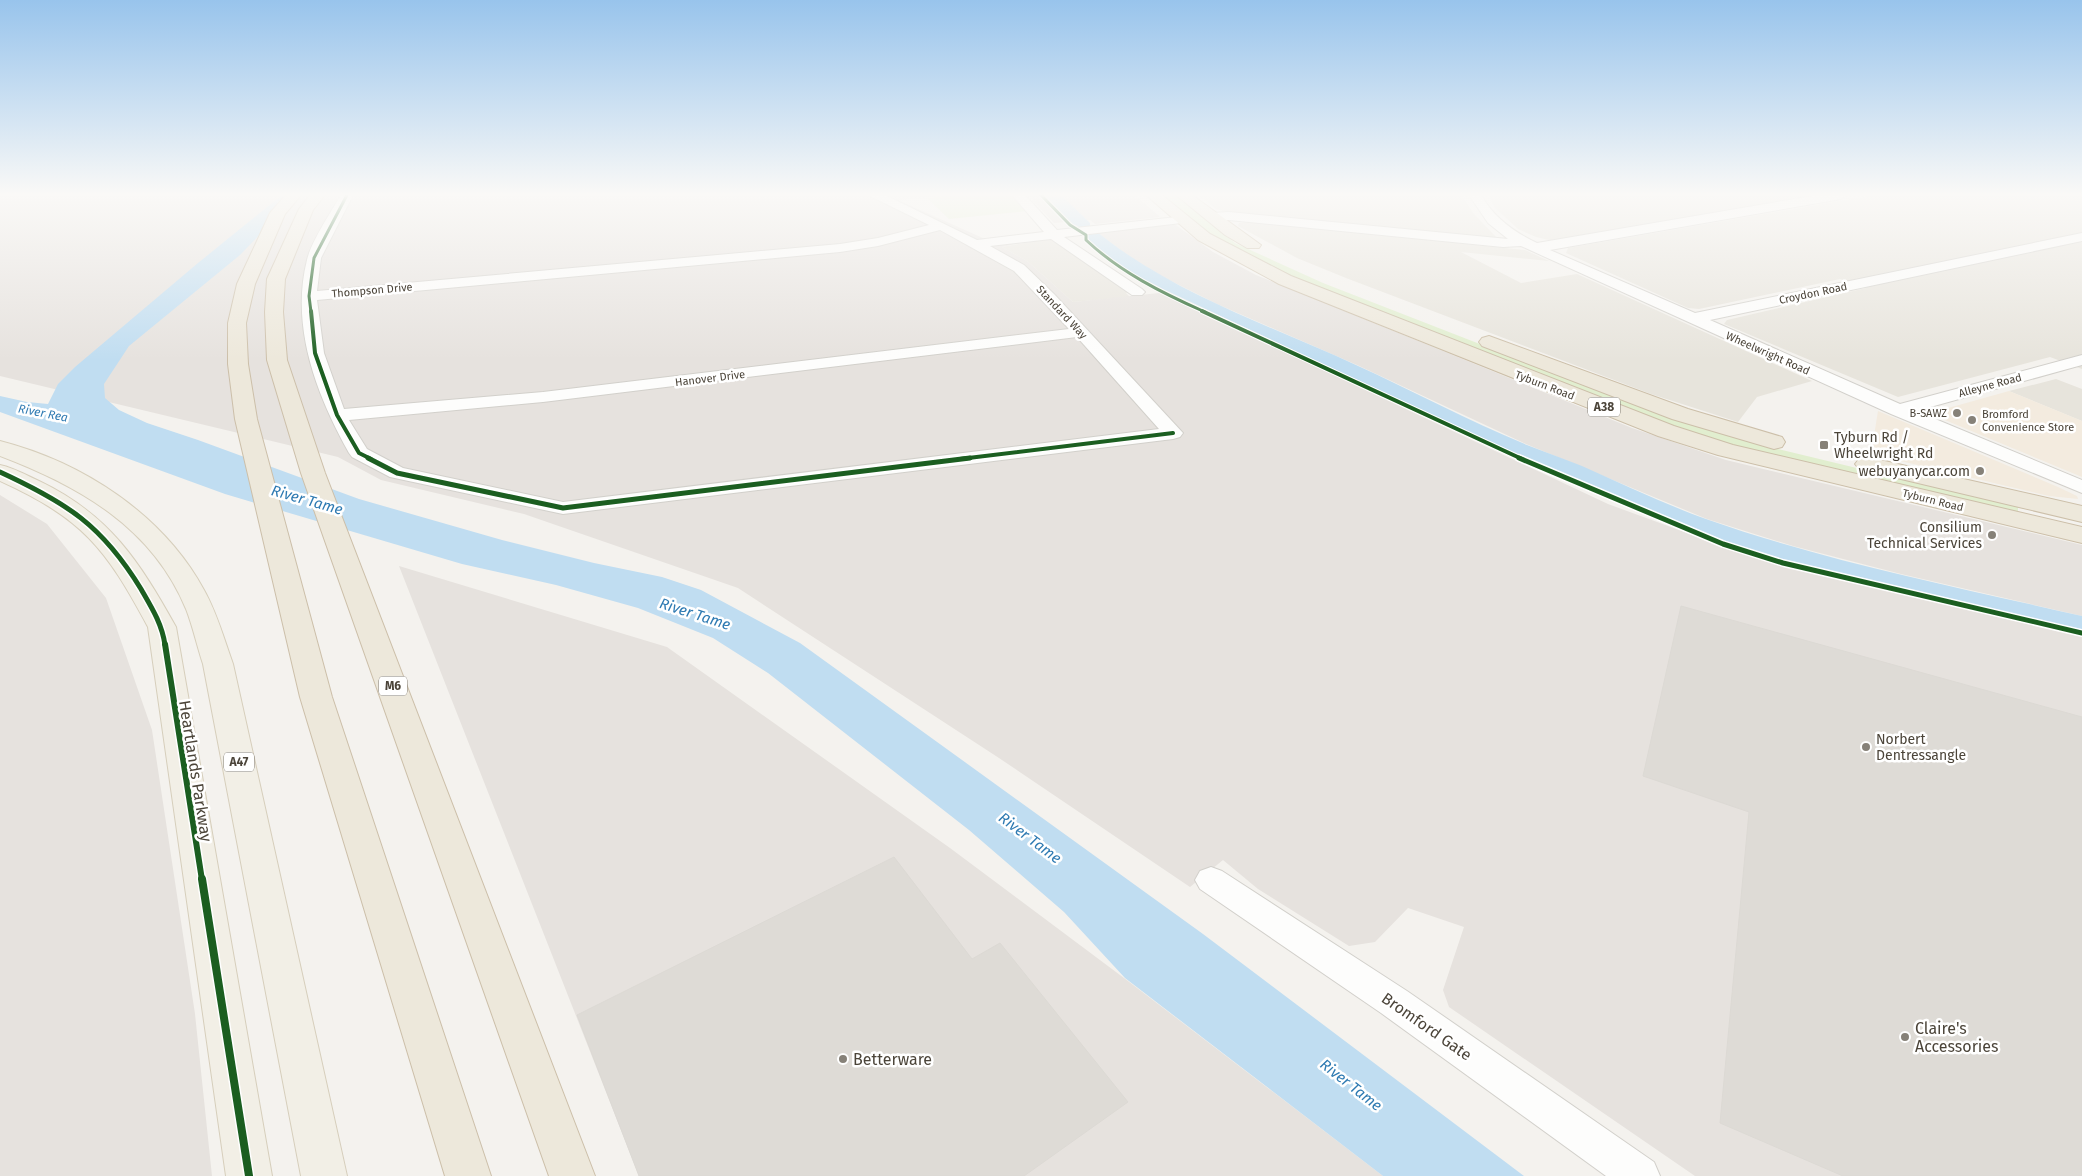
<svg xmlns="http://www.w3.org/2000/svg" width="2082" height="1176" font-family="'Fira Sans',sans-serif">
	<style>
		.residential { fill: #e7e4dc }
		.commercial { fill: #f3ebdf }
		.industrial { fill: #e6e2de }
		.green { fill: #e1eecf }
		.parking { fill: #e6e3df }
		.water { fill: #c0ddf1 }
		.building { fill: #dedbd6; stroke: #dcd9d4 }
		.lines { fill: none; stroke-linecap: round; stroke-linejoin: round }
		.minor-casing { stroke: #d2d0cb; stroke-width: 2 }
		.major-casing { stroke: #d6cebb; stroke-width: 2 }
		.highway-casing { stroke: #ccbfa9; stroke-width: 2 }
		.minor { fill: #fdfdfc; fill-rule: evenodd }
		.major { fill: #f2efe6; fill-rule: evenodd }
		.highway { fill: #ede8db; fill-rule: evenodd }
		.cycleway-far4-casing { stroke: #fff; stroke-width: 5 }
		.cycleway-far3-casing { stroke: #fff; stroke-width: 6 }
		.cycleway-far2-casing { stroke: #fff; stroke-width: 8 }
		.cycleway-far1-casing { stroke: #fff; stroke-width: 9 }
		.cycleway-casing { stroke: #fff; stroke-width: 11 }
		.cycleway-far4 { stroke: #1b5e20; stroke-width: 3 }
		.cycleway-far3 { stroke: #1b5e20; stroke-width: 4 }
		.cycleway-far2 { stroke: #1b5e20; stroke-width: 5 }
		.cycleway-far1 { stroke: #1b5e20; stroke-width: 6 }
		.cycleway { stroke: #1b5e20; stroke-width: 8 }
		.poi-dot { fill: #868178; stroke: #fff; stroke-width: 2 }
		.labels { text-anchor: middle; stroke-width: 5; stroke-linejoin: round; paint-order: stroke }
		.far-street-label { font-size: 11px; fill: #4b4439; stroke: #fff }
		.far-poi-label { font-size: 11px; fill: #4b4439; stroke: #fff; text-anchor: end }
		.shield { fill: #fff; stroke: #817c74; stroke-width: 1 }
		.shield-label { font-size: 12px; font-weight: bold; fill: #4b4439 }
		.far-water-label { font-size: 12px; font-style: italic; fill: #2e7ab2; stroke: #fff }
		.poi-label { font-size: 14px; fill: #4b4439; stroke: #fff; text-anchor: start }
		.water-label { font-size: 15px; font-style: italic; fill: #2e7ab2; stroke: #fff }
		.near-street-label { font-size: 16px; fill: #4b4439; stroke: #fff }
		.near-poi-label { font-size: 16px; fill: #4b4439; stroke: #fff; text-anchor: start }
	</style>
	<rect width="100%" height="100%" fill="#f4f2ee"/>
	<path class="residential" d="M 1198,195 L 1461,195 L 1474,214 L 1498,239 L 1223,211 L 1216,209 Z
		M 1489,195 L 1802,195 L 1806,197 L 1553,241 L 1536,237 L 1518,229 L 1494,207 Z
		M 1874,195 L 2082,195 L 2082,369 L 2050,357 L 1898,397 L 1724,324 L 1727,320 L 1866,288 L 1840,279 L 1699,309 L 1688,308 L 1566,253 L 1568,248 Z
		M 1248,222 L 1525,250 L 1549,261 L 1461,252 L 1521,283 L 1577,274 L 1812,381 L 1757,397 L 1738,422 L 1651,394 L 1346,278 L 1297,258 L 1238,226 L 1239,223 Z
		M 1046,239 L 1053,240 L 1132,292 L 1126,293 L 1130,297 L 1073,302 L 1027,261 L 1002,247 Z
		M 2056,379 L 2082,389 L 2082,421 L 2009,391 Z"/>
	<path class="commercial" d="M 2009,391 L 2082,421 L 2082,477 L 1940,418 L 1936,414 L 1941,410 Z
		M 1878,411 L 2058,487 L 2077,496 L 2078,499 L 2049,496 L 1871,454 Z"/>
	<path class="industrial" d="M 0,195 L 954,195 L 898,200 L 985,239 L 1029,241 L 1002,247 L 1027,261 L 1073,302 L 1159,293 L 1608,504 L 1758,559 L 2082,636 L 2082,1176 L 1695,1176 L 1449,1007 L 1443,990 L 1464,927 L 1408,908 L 1375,942 L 1349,946 L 1258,889 L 1223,860 L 1190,887 L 999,758 L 738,588 L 524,514 L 381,480 L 338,457 L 0,376 Z
		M 1028,195 L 1134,195 L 1160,217 L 1095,224 L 1090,220 L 1054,223 Z
		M 1173,223 L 1213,252 L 1256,275 L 1632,428 L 1726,460 L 2082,545 L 2082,616 L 1901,574 L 1793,546 L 1707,519 L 1526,444 L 1357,365 L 1217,304 L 1155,273 L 1127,255 L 1094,230 L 1102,233 Z
		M 0,495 L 47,524 L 106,598 L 152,730 L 195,1014 L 212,1176 L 0,1176 Z
		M 399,566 L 667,647 L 950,848 L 1124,978 L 1383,1176 L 639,1176 Z"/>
	<path class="green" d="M 954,195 L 1013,195 L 1027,211 L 949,219 L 927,198 Z
		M 1160,195 L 1175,195 L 1235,243 L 1323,283 L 1562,376 L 1700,427 L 1778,449 L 2018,507 L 2018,513 L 1703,438 L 1290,277 L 1224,245 Z"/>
	<path class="parking" d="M 1113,195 L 1134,195 L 1159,216 L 1110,221 L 1086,197 Z"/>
	<path class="water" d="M 282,195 L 298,195 L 240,255 L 129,346 L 104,384 L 105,398 L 119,410 L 147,423 L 198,440 L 359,499 L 502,540 L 594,563 L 662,577 L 701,590 L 800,643 L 1203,934 L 1524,1176 L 1383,1176 L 1125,978 L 1064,912 L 969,830 L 768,673 L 713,638 L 638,608 L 556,585 L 462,564 L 225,494 L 0,412 L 0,396 L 27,402 L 48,404 L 58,384 L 75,367 L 198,263 Z
		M 1044,195 L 1061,195 L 1090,223 L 1090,226 C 1166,291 1265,323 1356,365 C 1413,391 1469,421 1527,445 C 1545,452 1564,459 1582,466 C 1623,484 1664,504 1706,519 C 1828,562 1956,587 2082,616 L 2082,630 L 1783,560 L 1696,531 L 1525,458 L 1163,289 C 1141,277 1107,262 1091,242 C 1085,235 1087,229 1073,224 Z"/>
	<path class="building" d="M 1681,606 L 2082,717 L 2082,1176 L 1843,1176 L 1720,1123 L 1749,812 L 1643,776 Z
		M 894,857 L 972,959 L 1000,943 L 1128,1102 L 1024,1176 L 639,1176 L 577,1015 Z"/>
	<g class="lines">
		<g class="minor-casing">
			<path id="minor" d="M 341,195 L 353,195 L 321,258 L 317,291 L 840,244 L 878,238 L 929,225 L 868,195 L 885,195 L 977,240 L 1044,232 L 1012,195 L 1025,195 L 1057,230 L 1186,216 L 1188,219 L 1186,222 L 1181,223 L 1064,237 L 1142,289 L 1145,292 L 1142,295 L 1132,295 L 1051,239 L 990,246 L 1024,265 L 1054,294 L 1183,433 L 1180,437 L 1173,439 L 563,514 L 390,477 L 352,457 L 349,453 C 317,396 290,327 307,260 C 311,242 331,212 341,195 ZM 940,230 L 1014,271 L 1069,329 L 543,392 L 344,409 L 324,353 L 317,300 L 840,252 L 878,246 ZM 1077,337 L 1159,429 L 563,502 L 403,468 L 367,449 L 349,420 L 543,402 Z
				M 1469,195 L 1481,195 C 1494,218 1514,232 1537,243 L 1818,195 L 1847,195 L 1841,199 L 1550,250 L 1695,313 L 2082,233 L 2082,241 L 1710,320 L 1900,404 L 2082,355 L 2082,365 L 1916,411 L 2082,480 L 2082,493 L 1891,414 L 1521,246 L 1503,247 L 1229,220 L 1211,221 L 1204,217 L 1211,213 L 1229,212 L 1508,239 L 1488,223 Z
				M 1211,867 L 1222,871 L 1407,991 L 1654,1162 L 1660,1176 L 1606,1176 L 1381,1013 L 1200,889 L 1195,880 L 1200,871 Z"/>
		</g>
		<g class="major-casing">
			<path id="major" d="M 0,441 C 82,462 163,514 204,590 C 217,613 224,639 233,664 L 347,1176 L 301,1176 L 203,664 C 197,646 193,627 186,609 C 152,527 79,486 0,456 Z
				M 0,465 C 14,468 26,475 39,481 C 110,515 139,561 176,627 L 272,1176 L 226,1176 L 148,627 C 105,547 83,519 0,481 Z"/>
		</g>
		<g class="highway-casing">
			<path id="highway" d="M 286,195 L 301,195 L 285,214 L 255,284 L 246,323 L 248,364 L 257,419 L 332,697 L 491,1176 L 445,1176 L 300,697 L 235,419 L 228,364 L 228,323 L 237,284 L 270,213 Z
				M 310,195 L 325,195 L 313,210 L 285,279 L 283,312 L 287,360 L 325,473 L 595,1176 L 549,1176 L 301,473 L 267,360 L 265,312 L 267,279 L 299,209 Z
				M 1146,195 L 1162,195 L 1210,234 L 1291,276 L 1674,426 L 1733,445 L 2082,527 L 2082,543 L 1718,455 L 1658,436 L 1279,284 L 1198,240 Z
				M 1176,195 L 1192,195 L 1261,245 L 1259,248 L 1247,248 L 1225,235 Z
				M 1489,336 L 1688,409 L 1782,437 L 1785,442 L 1782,447 L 1774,449 L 1672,419 L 1482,346 L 1479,342 L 1482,338 Z
				M 1867,457 L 2082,506 L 2082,522 L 1859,469 L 1855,464 L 1859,459 Z"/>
		</g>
		<use href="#minor" class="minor"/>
		<use href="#major" class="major"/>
		<use href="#highway" class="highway"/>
		<g class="cycleway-far4-casing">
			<path id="cycleway-far4" d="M 1041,195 L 1070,225 L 1086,235 L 1086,240 C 1120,272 1162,293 1205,312
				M 311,312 L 309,296 L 314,258 L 347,195"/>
		</g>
		<g class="cycleway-far3-casing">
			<path id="cycleway-far3" d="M 311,311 L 315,353 L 337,415 L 359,453 L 371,459
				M 1202,311 L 1522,459
				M 960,459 L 1173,433"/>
		</g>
		<g class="cycleway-far2-casing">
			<path id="cycleway-far2" d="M 368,458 L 397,473 L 563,508 L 970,458
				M 1519,458 L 1723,544 L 1783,563 L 2082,633
				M 0,472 C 67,503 102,525 141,589 C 152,608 162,624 165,645"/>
		</g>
		<g class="cycleway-far1-casing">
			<path id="cycleway-far1" d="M 165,644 L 202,880"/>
		</g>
		<g class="cycleway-casing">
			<path id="cycleway" d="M 202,879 L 249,1176"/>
		</g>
		<use href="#cycleway-far4" class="cycleway-far4"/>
		<use href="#cycleway-far3" class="cycleway-far3"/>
		<use href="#cycleway-far2" class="cycleway-far2"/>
		<use href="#cycleway-far1" class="cycleway-far1"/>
		<use href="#cycleway" class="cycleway"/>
	</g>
	<linearGradient id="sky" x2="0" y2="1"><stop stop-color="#98c4ec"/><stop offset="0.54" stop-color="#faf9f7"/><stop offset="1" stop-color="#faf9f7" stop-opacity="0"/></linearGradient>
	<rect width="2082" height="360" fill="url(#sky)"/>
	<g class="poi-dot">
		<circle cx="1957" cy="413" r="5"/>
		<circle cx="1972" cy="420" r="5"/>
		<rect x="1819" y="440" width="10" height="10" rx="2.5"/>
		<circle cx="1980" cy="471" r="5"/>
		<circle cx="1992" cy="535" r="5"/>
		<circle cx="1866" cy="747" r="5"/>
		<circle cx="1905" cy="1037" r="5"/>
		<circle cx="843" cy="1059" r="5"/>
	</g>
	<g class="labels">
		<g class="far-street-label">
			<text transform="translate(372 290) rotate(-5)" y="4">Thompson Drive</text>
			<text transform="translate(1813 293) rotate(-12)" y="4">Croydon Road</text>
			<text transform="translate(1062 312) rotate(47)" y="4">Standard Way</text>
			<text transform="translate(1768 353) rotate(24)" y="4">Wheelwright Road</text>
			<text transform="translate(710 378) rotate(-7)" y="4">Hanover Drive</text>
			<text transform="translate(1545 385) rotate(21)" y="4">Tyburn Road</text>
			<text transform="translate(1990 385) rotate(-15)" y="4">Alleyne Road</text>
			<text transform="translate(1933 500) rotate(14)" y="4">Tyburn Road</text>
		</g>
		<g class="far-poi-label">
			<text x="1947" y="417">B-SAWZ</text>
			<text x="1982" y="418" text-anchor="start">Bromford<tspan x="1982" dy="13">Convenience Store</tspan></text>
		</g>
		<g class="shield">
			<rect x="1588" y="397.5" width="32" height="19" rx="4"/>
			<rect x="379" y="676.5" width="28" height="19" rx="4"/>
			<rect x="224" y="752.5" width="30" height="19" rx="4"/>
		</g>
		<g class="shield-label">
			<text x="1604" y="411">A38</text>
			<text x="393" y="690">M6</text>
			<text x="239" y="766">A47</text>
		</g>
		<g class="far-water-label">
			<text transform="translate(43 413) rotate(11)" y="4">River Rea</text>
		</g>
		<g class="poi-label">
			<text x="1834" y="442">Tyburn Rd /<tspan x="1834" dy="16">Wheelwright Rd</tspan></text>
			<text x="1970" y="476" text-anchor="end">webuyanycar.com</text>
			<text x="1982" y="532" text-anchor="end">Consilium<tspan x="1982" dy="16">Technical Services</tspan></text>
			<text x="1876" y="744">Norbert<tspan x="1876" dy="16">Dentressangle</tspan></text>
		</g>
		<g class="water-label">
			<text transform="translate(307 500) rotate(16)" y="5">River Tame</text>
			<text transform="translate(695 614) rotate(18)" y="5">River Tame</text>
			<text transform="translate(1030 838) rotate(37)" y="5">River Tame</text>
			<text transform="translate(1351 1085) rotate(38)" y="5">River Tame</text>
		</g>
		<g class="near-street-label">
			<text transform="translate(196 771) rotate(81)" y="6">Heartlands Parkway</text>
			<text transform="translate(1427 1026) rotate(35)" y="6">Bromford Gate</text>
		</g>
		<g class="near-poi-label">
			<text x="1915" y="1034">Claire's<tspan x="1915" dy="18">Accessories</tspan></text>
			<text x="853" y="1065">Betterware</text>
		</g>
	</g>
</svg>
